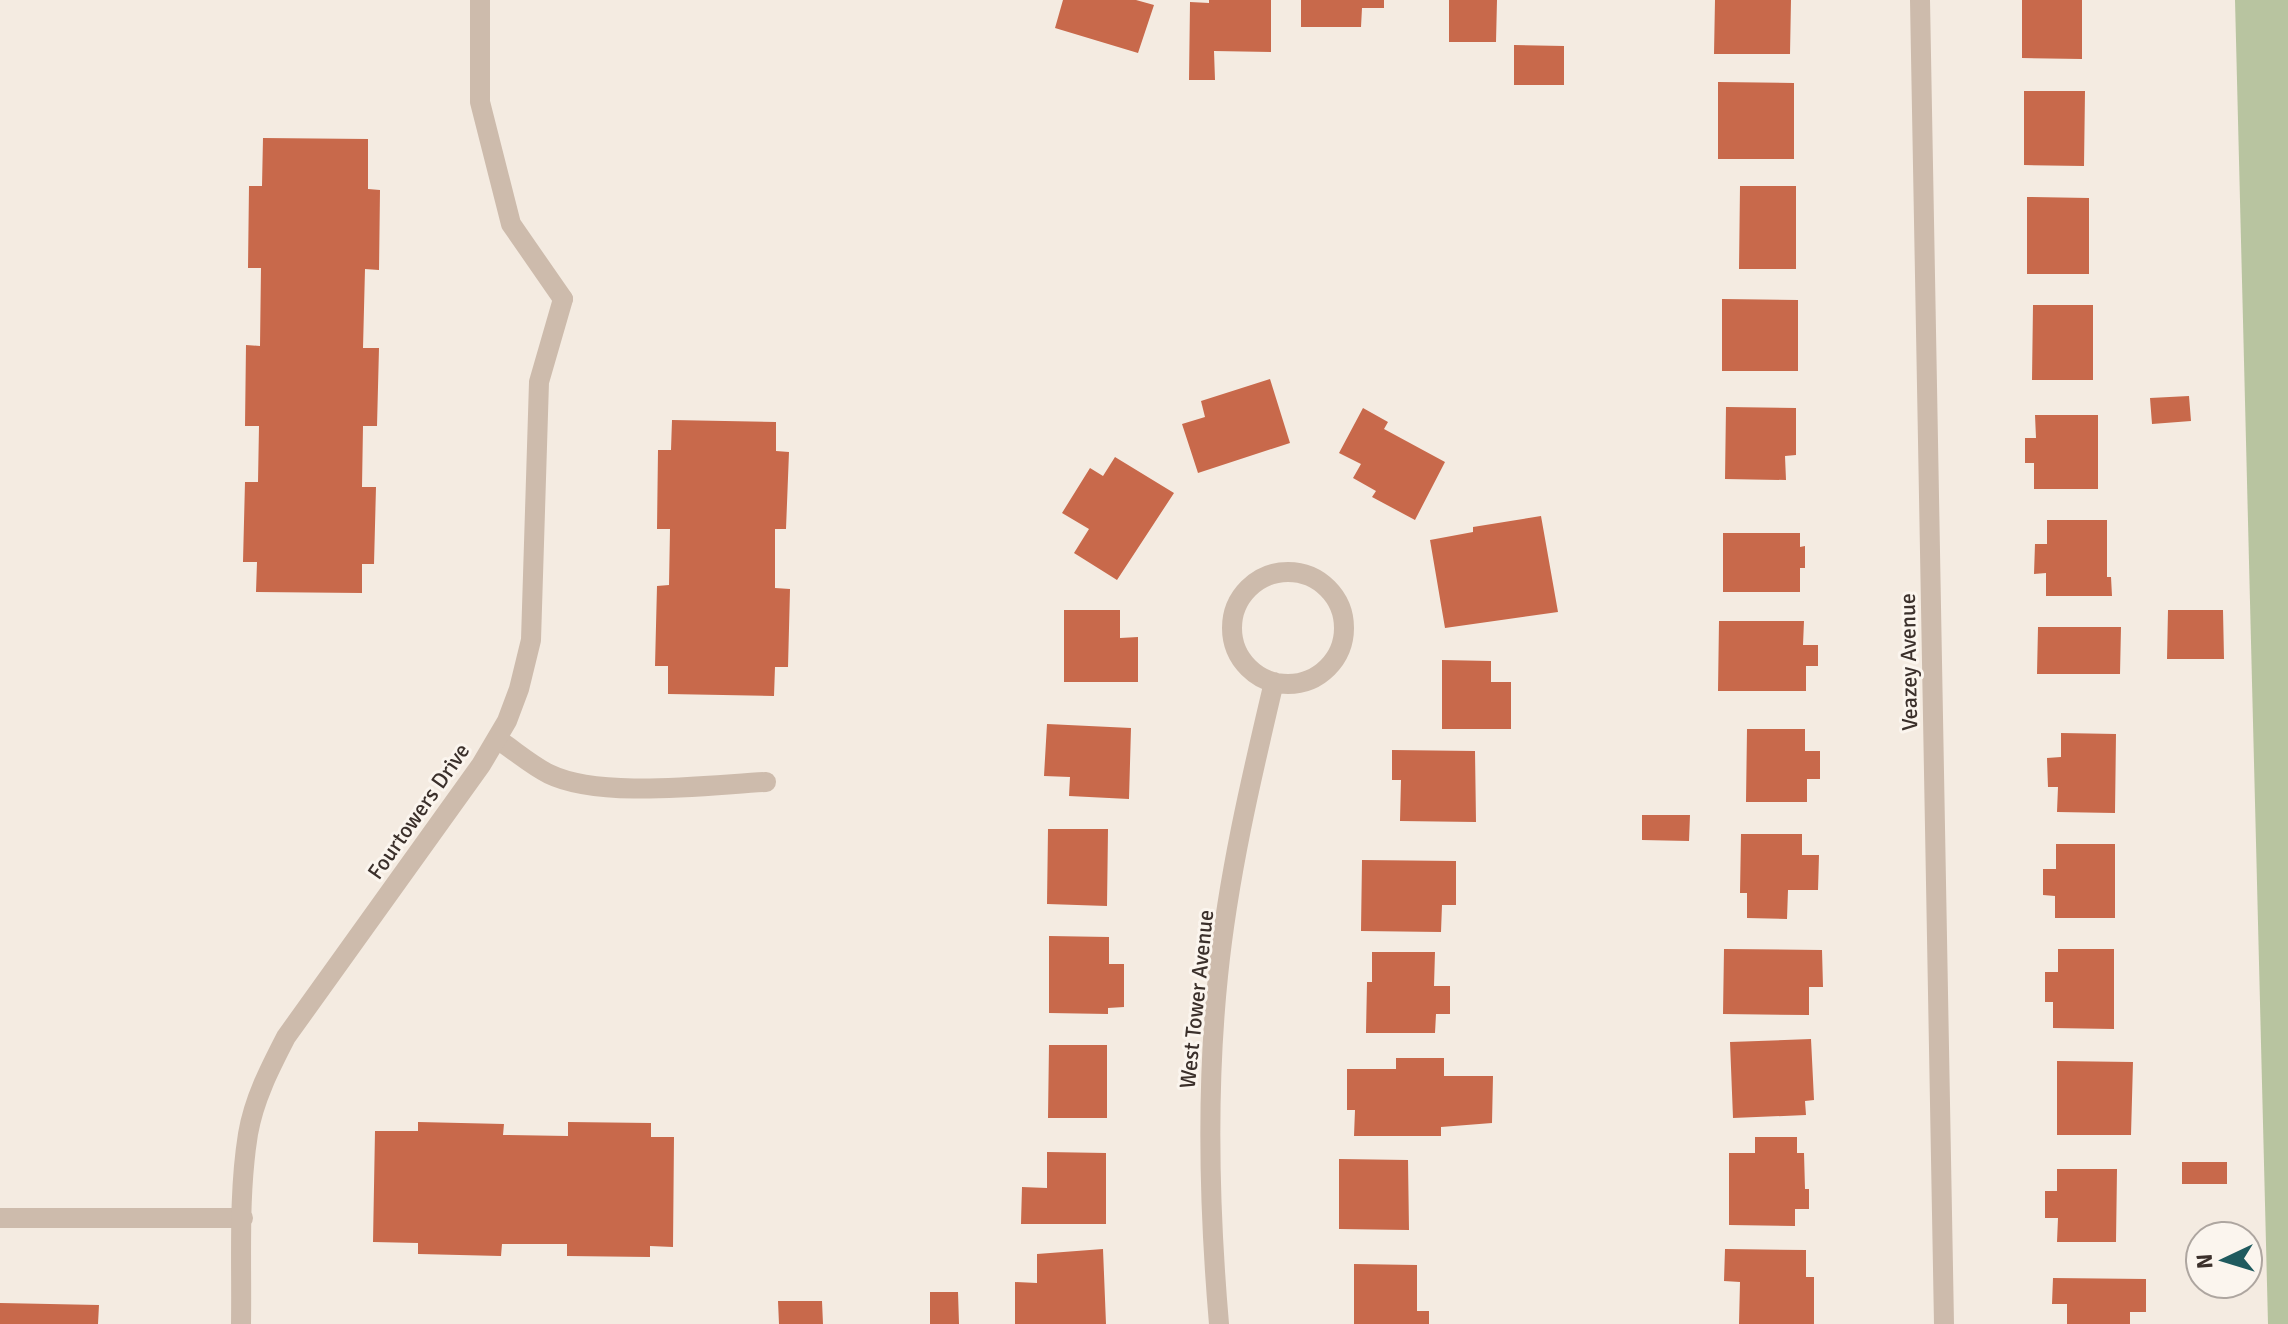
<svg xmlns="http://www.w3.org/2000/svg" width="2288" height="1324" font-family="Signika,sans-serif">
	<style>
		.green { fill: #b8c4a0 }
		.building { fill: #c8694b }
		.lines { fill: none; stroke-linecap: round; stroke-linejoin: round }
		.service { stroke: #cdbbac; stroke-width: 20 }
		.minor { stroke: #cdbbac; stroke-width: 20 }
		.labels { text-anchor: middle; stroke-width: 6; stroke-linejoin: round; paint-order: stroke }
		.street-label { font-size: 22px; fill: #3b302b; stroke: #fbf5ee }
	</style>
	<rect width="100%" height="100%" fill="#f4ebe1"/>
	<path class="green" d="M 2235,0 L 2288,0 L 2288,1324 L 2268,1324 Z"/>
	<path class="building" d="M 1063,0 L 1136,0 L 1154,5 L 1138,53 L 1055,28 Z
		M 1209,0 L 1271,0 L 1271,52 L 1214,51 L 1215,80 L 1189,80 L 1190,2 L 1209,3 Z
		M 1301,0 L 1384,0 L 1384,8 L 1362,8 L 1361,27 L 1301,27 Z
		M 1449,0 L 1497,0 L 1496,42 L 1449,42 Z
		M 1715,0 L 1791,0 L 1790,54 L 1714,54 Z
		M 2022,0 L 2082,0 L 2082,59 L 2022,58 Z
		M 1514,45 L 1564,46 L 1564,85 L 1514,85 Z
		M 1718,82 L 1794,83 L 1794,159 L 1718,159 Z
		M 2024,91 L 2085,91 L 2084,166 L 2024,165 Z
		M 263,138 L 368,139 L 368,189 L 380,190 L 379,270 L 365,269 L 363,348 L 379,348 L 377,426 L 363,426 L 362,487 L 376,487 L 374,564 L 362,564 L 362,593 L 256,592 L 257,562 L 243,562 L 245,482 L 258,482 L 259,426 L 245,426 L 246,345 L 260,346 L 261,268 L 248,268 L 249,186 L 262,186 Z
		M 1740,186 L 1796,186 L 1796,269 L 1739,269 Z
		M 2027,197 L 2089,198 L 2089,274 L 2027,274 Z
		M 1722,299 L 1798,300 L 1798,371 L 1722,371 Z
		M 2033,305 L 2093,305 L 2093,380 L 2032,380 Z
		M 1270,379 L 1290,443 L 1198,473 L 1182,424 L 1205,417 L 1201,401 Z
		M 2189,396 L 2191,421 L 2152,424 L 2150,398 Z
		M 1726,407 L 1796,408 L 1796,455 L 1785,456 L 1786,480 L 1725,479 Z
		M 1363,408 L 1388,422 L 1384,429 L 1445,462 L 1415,520 L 1372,497 L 1376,491 L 1353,478 L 1361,464 L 1339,453 Z
		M 2035,415 L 2098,415 L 2098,489 L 2034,489 L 2034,463 L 2025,463 L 2025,438 L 2036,438 Z
		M 672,420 L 776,422 L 776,451 L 789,452 L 786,529 L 775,529 L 775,588 L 790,589 L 788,667 L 775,667 L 774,696 L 668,694 L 668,666 L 655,666 L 657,586 L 669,585 L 670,529 L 657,529 L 658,450 L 671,450 Z
		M 1115,457 L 1174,493 L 1117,580 L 1074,553 L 1089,529 L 1062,513 L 1090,468 L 1103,476 Z
		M 1541,516 L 1558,612 L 1445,628 L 1430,540 L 1473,532 L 1473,527 Z
		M 2047,520 L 2107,520 L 2107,577 L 2111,577 L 2112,596 L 2046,596 L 2046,573 L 2034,574 L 2035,544 L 2047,544 Z
		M 1723,533 L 1800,533 L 1800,547 L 1805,546 L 1805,568 L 1800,568 L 1800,592 L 1723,592 Z
		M 1064,610 L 1120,610 L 1120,638 L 1138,637 L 1138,682 L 1064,682 Z
		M 2168,610 L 2223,610 L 2224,659 L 2167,659 Z
		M 1719,621 L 1804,621 L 1803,645 L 1818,645 L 1818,666 L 1806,666 L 1806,691 L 1718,691 Z
		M 2038,627 L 2121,627 L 2120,674 L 2037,674 Z
		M 1442,660 L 1491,661 L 1491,682 L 1511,682 L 1511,729 L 1442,729 Z
		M 1047,724 L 1131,728 L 1129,799 L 1069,796 L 1070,777 L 1044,776 Z
		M 1747,729 L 1805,729 L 1805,751 L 1820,751 L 1820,779 L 1807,779 L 1807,802 L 1746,802 Z
		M 2061,733 L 2116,734 L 2115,813 L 2057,812 L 2058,787 L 2048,787 L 2047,758 L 2061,757 Z
		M 1392,750 L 1475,751 L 1476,822 L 1400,821 L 1401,780 L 1392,780 Z
		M 1642,815 L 1690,815 L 1689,841 L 1642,840 Z
		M 1048,829 L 1108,829 L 1107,906 L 1047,904 Z
		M 1741,834 L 1802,834 L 1802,855 L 1819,855 L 1818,890 L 1788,890 L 1787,919 L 1747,918 L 1747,893 L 1740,893 Z
		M 2056,844 L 2115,844 L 2115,918 L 2055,918 L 2055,896 L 2043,895 L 2043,869 L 2056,869 Z
		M 1362,860 L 1456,861 L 1456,905 L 1442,905 L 1441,932 L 1361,931 Z
		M 1049,936 L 1109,937 L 1109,964 L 1124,964 L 1124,1007 L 1108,1008 L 1108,1014 L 1049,1013 Z
		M 1724,949 L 1822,950 L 1823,987 L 1809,987 L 1809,1015 L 1723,1014 Z
		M 2058,949 L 2114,949 L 2114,1029 L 2053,1028 L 2053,1002 L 2045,1002 L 2045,972 L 2058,972 Z
		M 1372,952 L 1435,952 L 1434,986 L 1450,986 L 1450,1014 L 1436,1014 L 1435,1033 L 1366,1033 L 1367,982 L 1372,982 Z
		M 1811,1039 L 1814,1100 L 1805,1101 L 1806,1115 L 1733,1118 L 1730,1042 Z
		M 1049,1045 L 1107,1045 L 1107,1118 L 1048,1118 Z
		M 1396,1058 L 1444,1058 L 1444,1076 L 1493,1076 L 1492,1123 L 1441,1127 L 1441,1136 L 1354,1136 L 1355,1110 L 1347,1110 L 1347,1069 L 1396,1069 Z
		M 2057,1061 L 2133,1062 L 2131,1135 L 2057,1135 Z
		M 418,1122 L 504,1124 L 503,1135 L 568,1136 L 568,1122 L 651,1123 L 651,1137 L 674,1137 L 673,1247 L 650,1246 L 650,1257 L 567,1256 L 567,1244 L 502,1244 L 501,1256 L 418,1254 L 418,1243 L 373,1242 L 375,1131 L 418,1131 Z
		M 1755,1137 L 1797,1137 L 1797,1153 L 1804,1153 L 1805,1189 L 1809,1189 L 1809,1209 L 1795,1209 L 1795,1226 L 1729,1225 L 1729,1153 L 1755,1153 Z
		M 1047,1152 L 1106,1153 L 1106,1224 L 1021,1224 L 1022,1187 L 1047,1188 Z
		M 1339,1159 L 1408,1160 L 1409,1230 L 1339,1229 Z
		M 2182,1162 L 2227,1162 L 2227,1184 L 2182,1184 Z
		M 2057,1169 L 2117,1169 L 2116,1242 L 2057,1242 L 2058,1218 L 2045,1218 L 2045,1191 L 2057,1191 Z
		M 1103,1249 L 1106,1324 L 1015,1324 L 1015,1282 L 1037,1283 L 1037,1254 Z
		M 1725,1249 L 1806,1250 L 1806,1277 L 1814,1277 L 1814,1324 L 1739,1324 L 1740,1282 L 1724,1281 Z
		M 1354,1264 L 1417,1265 L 1417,1311 L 1429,1311 L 1429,1324 L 1354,1324 Z
		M 2053,1278 L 2146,1279 L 2146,1312 L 2130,1312 L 2130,1324 L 2067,1324 L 2067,1304 L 2052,1304 Z
		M 930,1292 L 958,1292 L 959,1324 L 930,1324 Z
		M 778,1301 L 822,1301 L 823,1324 L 779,1324 Z
		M 0,1303 L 99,1305 L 98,1324 L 0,1324 Z"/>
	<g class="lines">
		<path class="service" d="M 480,0 L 480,102 L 511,224 L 563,299
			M 497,739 C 514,750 531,765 549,774 C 600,799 708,785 766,782
			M 0,1218 L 243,1218"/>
		<path class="minor" d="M 1920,0 L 1944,1324
			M1232 628a56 56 0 1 1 112 0a56 56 0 1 1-112 0Z
			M 241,1324 C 242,1261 238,1196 248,1134 C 254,1099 270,1068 286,1037 L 481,765 L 507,721 L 519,689 L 531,640 L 539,382 L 563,299
			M 1219,1324 C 1209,1208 1206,1092 1218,976 C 1228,877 1251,779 1274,682"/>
	</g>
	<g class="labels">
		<g class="street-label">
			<text transform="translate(1908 662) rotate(-91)" y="8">Veazey Avenue</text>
			<text transform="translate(418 811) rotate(-55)" y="8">Fourtowers Drive</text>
			<text transform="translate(1196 999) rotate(-84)" y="8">West Tower Avenue</text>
		</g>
	</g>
	<g transform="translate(2224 1260) rotate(266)"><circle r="38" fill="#fbf5ee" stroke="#aea6a0" stroke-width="2"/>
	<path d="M0-6L14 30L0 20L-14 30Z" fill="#1f5a5e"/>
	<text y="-12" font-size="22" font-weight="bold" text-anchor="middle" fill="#3b302b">N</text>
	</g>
</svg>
